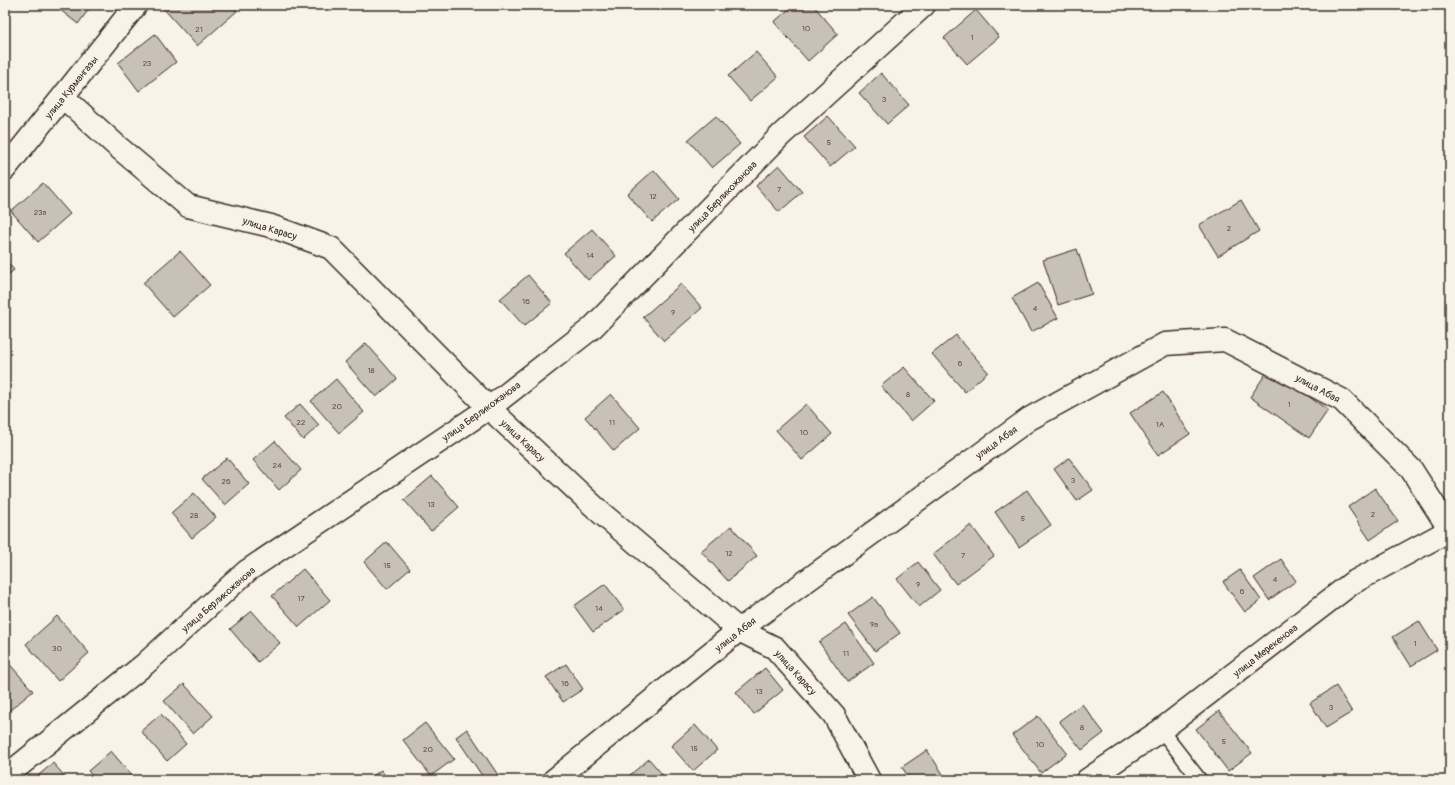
<svg xmlns="http://www.w3.org/2000/svg" width="1455" height="785" font-family="Pangolin,sans-serif">
	<style>
		.building { fill: #c8c1b6; stroke: #3b2a1e }
		.lines { fill: none; stroke-linecap: round; stroke-linejoin: round }
		.service-casing { stroke: #3b2a1e; stroke-width: 16 }
		.minor-casing { stroke: #3b2a1e; stroke-width: 25 }
		.service { stroke: #f7f3e8; stroke-width: 13 }
		.minor { stroke: #f7f3e8; stroke-width: 22 }
		.labels { text-anchor: middle; stroke-width: 3.5; stroke-linejoin: round; paint-order: stroke }
		.number-label { font-size: 8px; fill: #5e5044 }
		.street-label { font-size: 10px; fill: #3b2a1e; stroke: #f7f3e8 }
	</style>
	<rect width="100%" height="100%" fill="#f7f3e8"/>
	<filter id="ink" filterUnits="userSpaceOnUse"><feTurbulence type="fractalNoise" baseFrequency=".025" numOctaves="2"/><feDisplacementMap in="SourceGraphic" scale="8" xChannelSelector="R" yChannelSelector="G"/><feConvolveMatrix kernelMatrix="1 2 1 2 8 2 1 2 1" color-interpolation-filters="sRGB"/></filter>
	<g filter="url(#ink)">
		<path class="building" d="M 54,5 L 92,5 L 78,24 Z
			M 167,5 L 231,5 L 237,11 L 197,46 L 163,8 Z
			M 794,5 L 813,5 L 838,34 L 808,61 L 774,22 Z
			M 976,10 L 999,37 L 967,64 L 944,38 Z
			M 155,34 L 176,62 L 139,91 L 118,63 Z
			M 756,52 L 778,77 L 750,101 L 728,76 Z
			M 881,73 L 909,105 L 887,124 L 859,93 Z
			M 716,116 L 740,144 L 712,168 L 688,140 Z
			M 828,116 L 855,146 L 830,167 L 804,137 Z
			M 779,165 L 802,192 L 779,212 L 756,186 Z
			M 654,170 L 679,199 L 652,222 L 627,194 Z
			M 43,183 L 70,214 L 38,242 L 11,211 Z
			M 1241,200 L 1259,231 L 1218,256 L 1199,225 Z
			M 592,229 L 616,256 L 588,280 L 564,253 Z
			M 1077,249 L 1092,294 L 1058,305 L 1043,260 Z
			M 180,251 L 210,285 L 173,317 L 143,283 Z
			M 5,259 L 14,270 L 5,277 Z
			M 528,275 L 552,303 L 524,326 L 500,299 Z
			M 1038,283 L 1058,318 L 1031,332 L 1012,298 Z
			M 681,284 L 702,308 L 664,341 L 643,317 Z
			M 956,335 L 988,372 L 965,392 L 932,354 Z
			M 366,343 L 397,379 L 376,397 L 345,362 Z
			M 904,367 L 934,401 L 911,421 L 881,386 Z
			M 1269,369 L 1328,410 L 1309,438 L 1250,397 Z
			M 336,379 L 364,412 L 339,433 L 311,401 Z
			M 1163,392 L 1190,434 L 1158,455 L 1130,413 Z
			M 611,394 L 640,428 L 614,451 L 585,417 Z
			M 300,404 L 319,425 L 303,440 L 284,418 Z
			M 806,404 L 832,434 L 802,460 L 776,430 Z
			M 275,441 L 301,470 L 279,490 L 253,460 Z
			M 227,458 L 249,484 L 225,505 L 202,479 Z
			M 1069,458 L 1093,490 L 1077,501 L 1054,469 Z
			M 432,476 L 459,507 L 431,531 L 404,500 Z
			M 1375,488 L 1398,521 L 1370,540 L 1348,507 Z
			M 1027,490 L 1051,525 L 1019,547 L 995,512 Z
			M 194,493 L 216,517 L 192,538 L 171,513 Z
			M 971,525 L 994,556 L 956,584 L 933,554 Z
			M 731,526 L 757,556 L 728,581 L 701,551 Z
			M 387,542 L 410,569 L 387,589 L 364,562 Z
			M 1281,559 L 1296,581 L 1269,600 L 1254,578 Z
			M 918,562 L 940,590 L 919,607 L 897,579 Z
			M 303,569 L 330,600 L 299,627 L 272,596 Z
			M 1240,570 L 1261,600 L 1245,612 L 1223,582 Z
			M 605,584 L 624,610 L 593,632 L 574,606 Z
			M 873,597 L 900,633 L 875,651 L 848,615 Z
			M 252,611 L 280,643 L 258,662 L 230,629 Z
			M 57,616 L 89,653 L 58,681 L 26,644 Z
			M 1419,621 L 1437,650 L 1411,666 L 1393,637 Z
			M 846,624 L 874,663 L 847,682 L 819,642 Z
			M 6,660 L 33,691 L 9,711 L 5,706 L 5,661 Z
			M 566,664 L 583,689 L 563,702 L 546,677 Z
			M 765,668 L 783,690 L 754,714 L 736,692 Z
			M 184,684 L 213,716 L 193,734 L 164,701 Z
			M 1336,686 L 1352,712 L 1326,728 L 1310,703 Z
			M 1082,704 L 1104,733 L 1082,750 L 1059,721 Z
			M 1219,711 L 1252,753 L 1228,771 L 1196,729 Z
			M 161,714 L 186,744 L 167,761 L 141,731 Z
			M 1038,716 L 1067,753 L 1041,773 L 1012,735 Z
			M 425,723 L 454,759 L 431,776 L 403,740 Z
			M 695,725 L 717,750 L 693,771 L 671,746 Z
			M 467,729 L 498,775 L 491,780 L 485,780 L 456,737 Z
			M 927,750 L 947,780 L 910,780 L 902,767 Z
			M 111,751 L 133,777 L 130,780 L 96,780 L 88,771 Z
			M 649,759 L 667,780 L 624,780 Z
			M 53,763 L 68,780 L 33,780 Z
			M 381,770 L 388,780 L 367,780 Z"/>
		<g class="lines">
			<g class="service-casing">
				<path id="service" d="M 1161,730 L 1200,780"/>
			</g>
			<g class="minor-casing">
				<path id="minor" d="M 63,97 L 118,147 L 188,206 L 271,226 L 331,248 L 489,408 L 600,512 L 739,630 L 775,648 L 834,715 L 869,780
					M 5,169 L 136,5
					M 5,777 L 145,664 L 247,571 L 489,408 L 592,328 L 781,135 L 924,5
					M 554,780 L 739,630 L 1029,419 L 1165,344 L 1225,340 L 1342,400 L 1411,469 L 1450,530
					M 1087,780 L 1161,730 L 1352,583 L 1450,530"/>
			</g>
			<use href="#service" class="service"/>
			<use href="#minor" class="minor"/>
		</g>
	</g>
	<g class="labels">
		<g class="number-label">
			<text x="806" y="31">10</text>
			<text x="199" y="32">21</text>
			<text x="972" y="40">1</text>
			<text x="147" y="66">23</text>
			<text x="884" y="102">3</text>
			<text x="829" y="145">5</text>
			<text x="779" y="192">7</text>
			<text x="653" y="199">12</text>
			<text x="40" y="215">23а</text>
			<text x="1229" y="231">2</text>
			<text x="590" y="258">14</text>
			<text x="526" y="304">16</text>
			<text x="1035" y="311">4</text>
			<text x="673" y="315">9</text>
			<text x="960" y="366">6</text>
			<text x="371" y="373">18</text>
			<text x="908" y="397">8</text>
			<text x="1289" y="407">1</text>
			<text x="337" y="409">20</text>
			<text x="301" y="425">22</text>
			<text x="612" y="425">11</text>
			<text x="1160" y="427">1А</text>
			<text x="804" y="435">10</text>
			<text x="277" y="468">24</text>
			<text x="1073" y="483">3</text>
			<text x="226" y="484">26</text>
			<text x="431" y="507">13</text>
			<text x="1373" y="517">2</text>
			<text x="194" y="518">28</text>
			<text x="1023" y="521">5</text>
			<text x="729" y="556">12</text>
			<text x="963" y="558">7</text>
			<text x="387" y="568">15</text>
			<text x="1275" y="582">4</text>
			<text x="918" y="587">9</text>
			<text x="1242" y="594">6</text>
			<text x="301" y="601">17</text>
			<text x="599" y="611">14</text>
			<text x="874" y="627">9а</text>
			<text x="1415" y="646">1</text>
			<text x="57" y="651">30</text>
			<text x="846" y="656">11</text>
			<text x="565" y="686">16</text>
			<text x="759" y="694">13</text>
			<text x="1331" y="710">3</text>
			<text x="1082" y="730">8</text>
			<text x="1224" y="744">5</text>
			<text x="1040" y="747">10</text>
			<text x="694" y="751">15</text>
			<text x="428" y="752">20</text>
		</g>
		<g class="street-label">
			<text transform="translate(71 87) rotate(-51)" y="4">улица Курмангазы</text>
			<text transform="translate(722 196) rotate(-46)" y="4">улица Берликожанова</text>
			<text transform="translate(270 228) rotate(17)" y="4">улица Карасу</text>
			<text transform="translate(1318 388) rotate(28)" y="4">улица Абая</text>
			<text transform="translate(481 411) rotate(-36)" y="4">улица Берликожанова</text>
			<text transform="translate(523 440) rotate(43)" y="4">улица Карасу</text>
			<text transform="translate(996 442) rotate(-36)" y="4">улица Абая</text>
			<text transform="translate(218 599) rotate(-41)" y="4">улица Берликожанова</text>
			<text transform="translate(735 634) rotate(-38)" y="4">улица Абая</text>
			<text transform="translate(1265 650) rotate(-38)" y="4">улица Мерекенова</text>
			<text transform="translate(796 672) rotate(48)" y="4">улица Карасу</text>
		</g>
	</g>
	<rect width="1455" height="785" fill="none" stroke="#f7f3e8" stroke-width="20"/>
	<rect x="10" y="10" width="1435" height="765" fill="none" stroke="#3b2a1e" stroke-width="1.5" filter="url(#ink)"/>
</svg>
